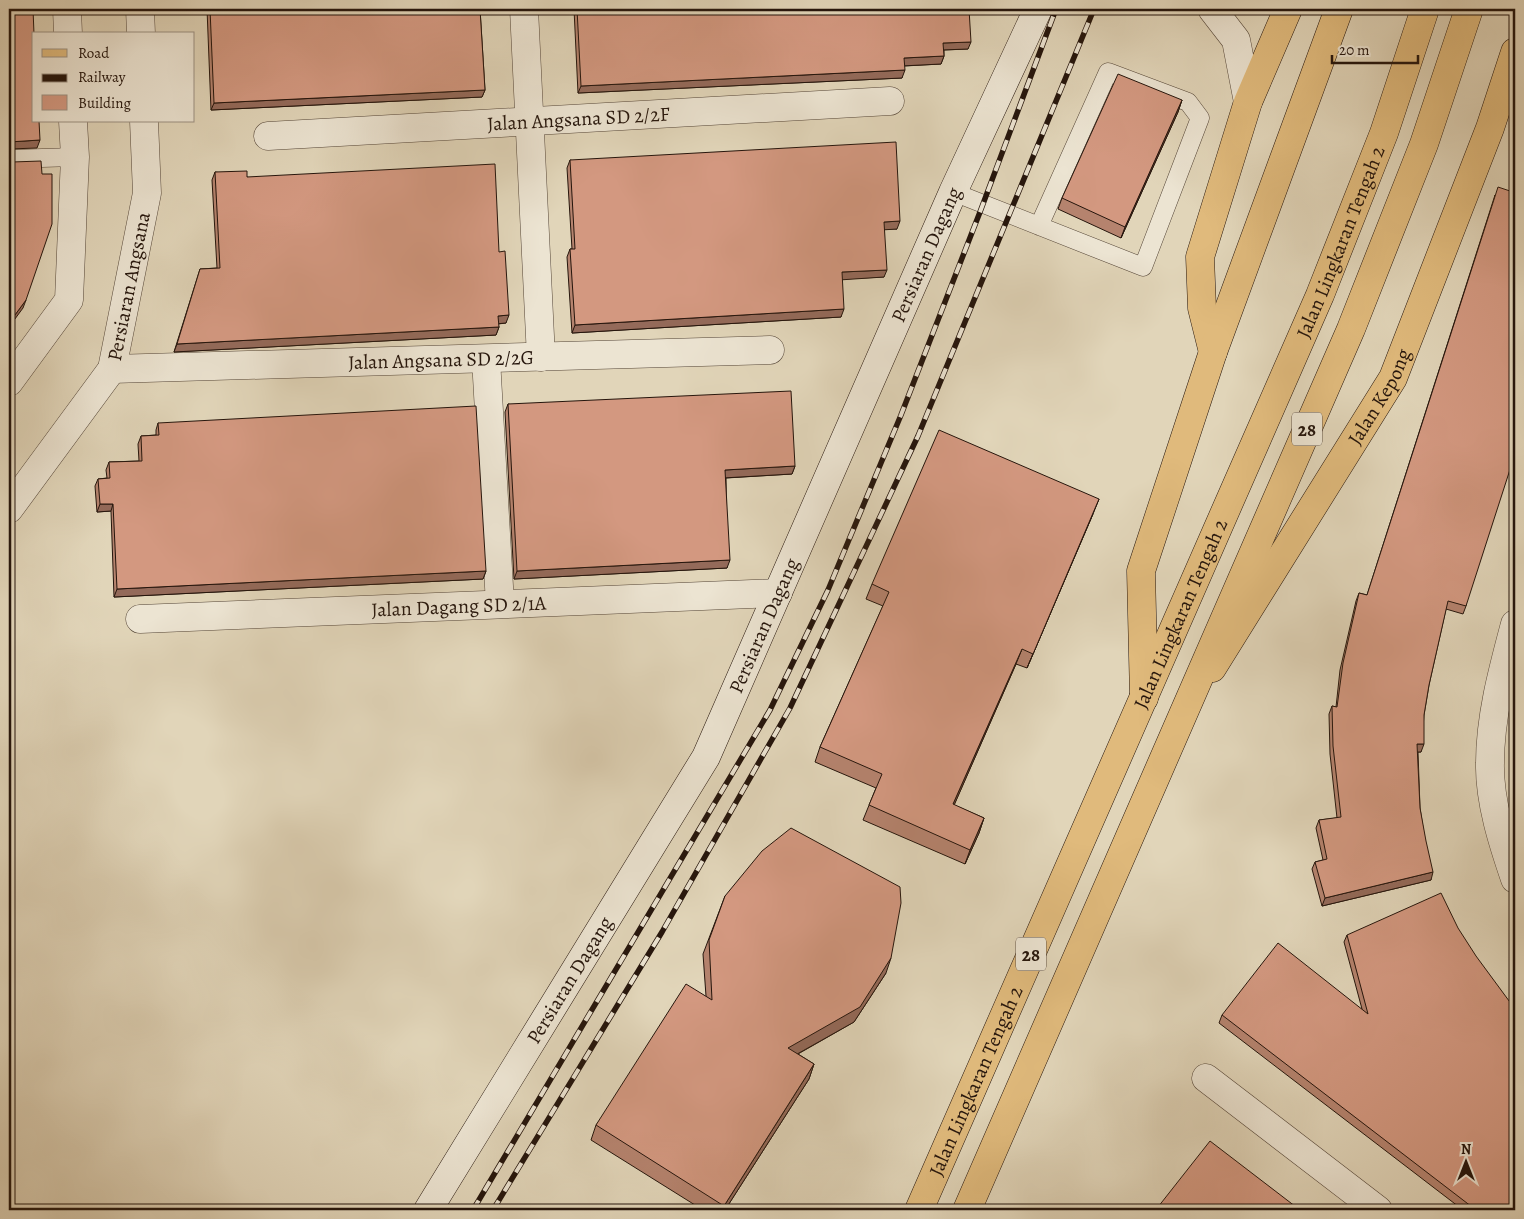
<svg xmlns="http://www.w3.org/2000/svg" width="1524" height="1219" font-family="Alegreya,serif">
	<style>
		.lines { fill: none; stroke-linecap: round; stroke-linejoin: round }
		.service-casing { stroke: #544537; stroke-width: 19 }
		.minor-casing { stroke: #544537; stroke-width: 29 }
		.secondary-casing { stroke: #25150c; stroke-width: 29 }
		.primary-casing { stroke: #25150c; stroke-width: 29 }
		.trunk-casing { stroke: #25150c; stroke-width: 29 }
		.service { stroke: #ece4d2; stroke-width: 18 }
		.minor { stroke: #ece4d2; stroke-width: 28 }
		.secondary { stroke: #ece4d2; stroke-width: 28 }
		.primary { stroke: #e0ba7c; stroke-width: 28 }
		.trunk { stroke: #e0ba7c; stroke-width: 28 }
		.rail-casing { stroke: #25150c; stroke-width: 5.5 }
		.rail { stroke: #ece4d2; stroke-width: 4; stroke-dasharray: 11; stroke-linecap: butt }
		.wall { fill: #b5836e; stroke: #25150c }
		.shaded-wall { fill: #946a5a; stroke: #25150c }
		.building { fill: #d39880; stroke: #25150c }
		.labels { text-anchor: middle; stroke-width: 4; stroke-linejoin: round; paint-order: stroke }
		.shield { fill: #ece4d2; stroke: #615347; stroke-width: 1 }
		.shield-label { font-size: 19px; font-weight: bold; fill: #25150c }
		.street-label { font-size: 20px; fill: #25150c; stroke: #ece4d2 }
	</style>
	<rect width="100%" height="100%" fill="#e1d5b9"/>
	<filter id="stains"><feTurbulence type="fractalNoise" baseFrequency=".004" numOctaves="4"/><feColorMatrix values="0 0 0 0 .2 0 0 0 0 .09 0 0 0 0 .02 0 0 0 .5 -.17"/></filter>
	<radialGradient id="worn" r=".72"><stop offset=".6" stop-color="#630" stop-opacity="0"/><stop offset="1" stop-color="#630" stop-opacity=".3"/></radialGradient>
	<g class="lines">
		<g class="service-casing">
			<path id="service" d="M 9,159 L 75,157
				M 953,192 L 1143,267 L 1200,118 L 1188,102 L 1108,72 L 1039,226"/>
		</g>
		<g class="minor-casing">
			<g id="minor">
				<path d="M 67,9 L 68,34"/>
				<path d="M 140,9 L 141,34"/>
				<path d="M 524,9 L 541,357"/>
				<path d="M 1212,9 L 1236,40 L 1248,102"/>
				<path id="s1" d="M 268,136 L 890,101"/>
				<path d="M 486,359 L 500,604"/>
				<path id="s2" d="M 112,369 L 770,350"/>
				<path d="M 9,382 L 69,300 L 75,157 L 73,121"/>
				<path id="s3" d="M 9,509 L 112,369 L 147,193 L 144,121"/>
				<path id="s4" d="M 140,619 L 778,593"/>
				<path d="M 1515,624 C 1503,669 1490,716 1490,763 C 1489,801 1503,844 1515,879"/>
				<path d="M 1206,1078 L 1378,1210"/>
			</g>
		</g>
		<g class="secondary-casing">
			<g id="secondary">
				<path id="s5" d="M 428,1210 L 706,757 L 953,192 L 1038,9"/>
			</g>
		</g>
		<g class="primary-casing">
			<g id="primary">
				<path d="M 1213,352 L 1202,308 L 1200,257 L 1248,102 L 1288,9"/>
				<path id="s6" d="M 1212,668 L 1393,378 L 1490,128 L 1515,52"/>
				<path d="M 1144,698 L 1141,571 L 1213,352 L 1339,9"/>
			</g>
		</g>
		<g class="trunk-casing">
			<g id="trunk">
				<path id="s7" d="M 919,1210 L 1320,295 L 1384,133 L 1425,9"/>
				<path d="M 967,1210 L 1351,329 L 1424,144 L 1469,9"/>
			</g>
		</g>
		<use href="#service" class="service"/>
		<use href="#minor" class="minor"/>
		<use href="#secondary" class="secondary"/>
		<use href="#primary" class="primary"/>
		<use href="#trunk" class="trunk"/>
		<g class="rail-casing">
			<path id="rail" d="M 473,1210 L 770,710 L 828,590 L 901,415 L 980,212 L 1056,9
				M 493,1210 L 662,932 L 790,708 L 918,436 L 1094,9"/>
		</g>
		<use href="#rail" class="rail"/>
	</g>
	<path class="wall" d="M 207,9 L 480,9 L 485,90 L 482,97 L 211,110 Z
		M 574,9 L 969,9 L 968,49 L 944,50 L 944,56 L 941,64 L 904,66 L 902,78 L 578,93 Z
		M 1182,100 L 1178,112 L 1121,238 L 1058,209 L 1062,198 Z
		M 570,160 L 897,229 L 884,229 L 884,277 L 842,279 L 841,317 L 572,333 L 567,257 L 570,249 L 572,249 L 567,168 Z
		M 215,172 L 247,177 L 499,252 L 506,323 L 498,324 L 499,327 L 496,335 L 174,352 L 200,269 L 217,268 L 212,180 Z
		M 1495,195 L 1466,606 L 1463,614 L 1446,609 L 1429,685 L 1424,715 L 1421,752 L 1418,752 L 1420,808 L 1431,880 L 1322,906 L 1312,869 L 1315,862 L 1323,860 L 1316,828 L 1319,820 L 1337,818 L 1330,754 L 1329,714 L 1332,706 L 1336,707 L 1340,670 L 1356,601 L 1359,593 L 1367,595 Z
		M 508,404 L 795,466 L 792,474 L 726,478 L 727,568 L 514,579 L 505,412 Z
		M 158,423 L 486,571 L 483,579 L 114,597 L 111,511 L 97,512 L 95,486 L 98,479 L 107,478 L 106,470 L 109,462 L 139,461 L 138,444 L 141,436 L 156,435 L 156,430 Z
		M 1093,514 L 1027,668 L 1016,664 L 954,805 L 984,818 L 979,833 L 965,864 L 863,820 L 876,788 L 815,762 L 820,747 L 883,606 L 866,599 L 872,584 Z
		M 725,896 L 886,973 L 854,1022 L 798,1054 L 814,1064 L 809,1079 L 725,1210 L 703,1210 L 591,1140 L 596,1125 L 706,996 L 703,954 Z
		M 1347,935 L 1515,1210 L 1463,1210 L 1219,1023 L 1222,1015 L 1362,1009 L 1344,942 Z"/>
	<path class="shaded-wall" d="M 971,42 L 968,49 L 941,50 L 943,43 Z
		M 944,56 L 941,64 L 901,66 L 904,58 Z
		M 905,70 L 902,78 L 578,93 L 581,86 Z
		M 485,90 L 482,97 L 211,110 L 214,103 Z
		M 1182,100 L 1178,112 L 1121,238 L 1125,227 Z
		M 40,140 L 37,148 L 9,149 L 9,142 Z
		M 900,221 L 897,229 L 881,230 L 884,222 Z
		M 887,270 L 884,277 L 839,280 L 842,272 Z
		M 26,300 L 23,308 L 9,327 L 9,323 Z
		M 844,309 L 841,317 L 572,333 L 575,325 Z
		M 509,315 L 506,323 L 495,324 L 498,316 Z
		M 499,327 L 496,335 L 174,352 L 177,344 Z
		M 795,466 L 792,474 L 723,478 L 725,470 Z
		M 1099,499 L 1093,514 L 1027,668 L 1033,654 Z
		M 100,504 L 113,504 L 111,511 L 97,512 Z
		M 730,560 L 727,568 L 514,579 L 517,571 Z
		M 486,571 L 483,579 L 114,597 L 117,589 Z
		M 1022,649 L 1016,664 L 948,819 L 953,804 Z
		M 1417,744 L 1424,744 L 1421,752 L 1415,752 Z
		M 984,818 L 979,833 L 965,864 L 970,850 Z
		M 1433,872 L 1431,880 L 1322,906 L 1325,898 Z
		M 891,958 L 886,973 L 854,1022 L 783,1062 L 788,1048 Z
		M 814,1064 L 809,1079 L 725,1210 L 722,1210 L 724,1206 Z"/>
	<path class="building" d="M 9,9 L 33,9 L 34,34 L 34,121 L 39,121 L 40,140 L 9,142 Z
		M 210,9 L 480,9 L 485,90 L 214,103 Z
		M 577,9 L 969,9 L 971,42 L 943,43 L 944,56 L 904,58 L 905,70 L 581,86 Z
		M 1118,74 L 1182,100 L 1125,227 L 1062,198 Z
		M 896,142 L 900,221 L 884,222 L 887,270 L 842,272 L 844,309 L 575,325 L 570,249 L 575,249 L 570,160 Z
		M 9,161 L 12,162 L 41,161 L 42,174 L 52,174 L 52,224 L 26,300 L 9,323 Z
		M 495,164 L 499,252 L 505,251 L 509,315 L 498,316 L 499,327 L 177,344 L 200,269 L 220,268 L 215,172 L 247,171 L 247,177 Z
		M 1498,187 L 1513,192 L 1515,187 L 1515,454 L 1466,606 L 1448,601 L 1429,685 L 1424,715 L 1424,744 L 1417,744 L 1420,808 L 1426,841 L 1433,872 L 1325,898 L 1315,862 L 1327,859 L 1319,820 L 1341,817 L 1333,746 L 1332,706 L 1337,707 L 1343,663 L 1359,593 L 1367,595 Z
		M 791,391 L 795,466 L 725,470 L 730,560 L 517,571 L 508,404 Z
		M 476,406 L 486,571 L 117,589 L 113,504 L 100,504 L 98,479 L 110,478 L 109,462 L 142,461 L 141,436 L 159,435 L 158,423 Z
		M 939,430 L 1099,499 L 1033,654 L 1022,649 L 953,804 L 984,818 L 970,850 L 869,805 L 882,774 L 820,747 L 889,592 L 872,584 Z
		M 791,828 L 900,887 L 901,903 L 891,958 L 860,1007 L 788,1048 L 814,1064 L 724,1206 L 596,1125 L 686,984 L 712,1000 L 709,940 L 725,896 L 762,851 Z
		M 1441,893 L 1458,928 L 1476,956 L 1515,1009 L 1515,1210 L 1476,1210 L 1222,1015 L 1278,943 L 1368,1014 L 1347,935 Z
		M 1210,1141 L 1300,1210 L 1162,1210 L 1158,1207 Z"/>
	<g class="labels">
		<g class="shield">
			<rect x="1292" y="412.5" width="30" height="33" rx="4"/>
			<rect x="1016" y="937.5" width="30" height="33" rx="4"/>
		</g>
		<g class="shield-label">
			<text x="1307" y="436">28</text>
			<text x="1031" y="961">28</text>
		</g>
		<g class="street-label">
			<text dy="7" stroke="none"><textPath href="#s1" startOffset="311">Jalan Angsana SD 2/2F</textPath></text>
			<text dy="7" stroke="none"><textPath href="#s7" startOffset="1056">Jalan Lingkaran Tengah 2</textPath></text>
			<text dy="7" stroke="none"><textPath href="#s5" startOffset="1080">Persiaran Dagang</textPath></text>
			<text dy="7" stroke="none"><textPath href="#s3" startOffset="258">Persiaran Angsana</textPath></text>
			<text dy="7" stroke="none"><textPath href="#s2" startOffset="329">Jalan Angsana SD 2/2G</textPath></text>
			<text dy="7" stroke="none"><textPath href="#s6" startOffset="319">Jalan Kepong</textPath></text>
			<text dy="7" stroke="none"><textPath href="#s4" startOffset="319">Jalan Dagang SD 2/1A</textPath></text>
			<text dy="7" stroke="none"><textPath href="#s7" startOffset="651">Jalan Lingkaran Tengah 2</textPath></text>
			<text dy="7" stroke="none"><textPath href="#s5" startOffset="675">Persiaran Dagang</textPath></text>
			<text dy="7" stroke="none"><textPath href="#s5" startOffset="270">Persiaran Dagang</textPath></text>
			<text dy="7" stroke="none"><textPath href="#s7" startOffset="141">Jalan Lingkaran Tengah 2</textPath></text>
		</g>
	</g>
	<rect width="1524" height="1219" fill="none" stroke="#e1d5b9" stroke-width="30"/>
	<rect x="10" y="10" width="1504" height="1199" fill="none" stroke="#25150c" stroke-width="2.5"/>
	<rect x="15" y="15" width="1494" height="1189" fill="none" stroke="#25150c"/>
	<rect x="32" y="32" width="162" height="90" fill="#ece4d2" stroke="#9c9183"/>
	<rect x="42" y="49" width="25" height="8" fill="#e0ba7c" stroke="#9c9183"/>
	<text x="78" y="58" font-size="15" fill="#25150c">Road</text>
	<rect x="42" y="74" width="25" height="8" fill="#25150c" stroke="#9c9183"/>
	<text x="78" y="82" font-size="15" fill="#25150c">Railway</text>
	<rect x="42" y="95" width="25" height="15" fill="#d39880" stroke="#9c9183"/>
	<text x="78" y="108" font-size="15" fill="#25150c">Building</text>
	<g transform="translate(1466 1162)" stroke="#ece4d2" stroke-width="4" paint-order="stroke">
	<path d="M0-4L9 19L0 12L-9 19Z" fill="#25150c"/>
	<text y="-8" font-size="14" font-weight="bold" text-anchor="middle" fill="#25150c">N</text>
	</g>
	<path d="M1332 55v8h86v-8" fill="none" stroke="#25150c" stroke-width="2.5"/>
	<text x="1339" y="55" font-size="15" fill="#25150c" stroke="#ece4d2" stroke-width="4" paint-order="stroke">20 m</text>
	<rect width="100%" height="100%" filter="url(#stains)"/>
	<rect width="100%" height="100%" fill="url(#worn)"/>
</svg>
